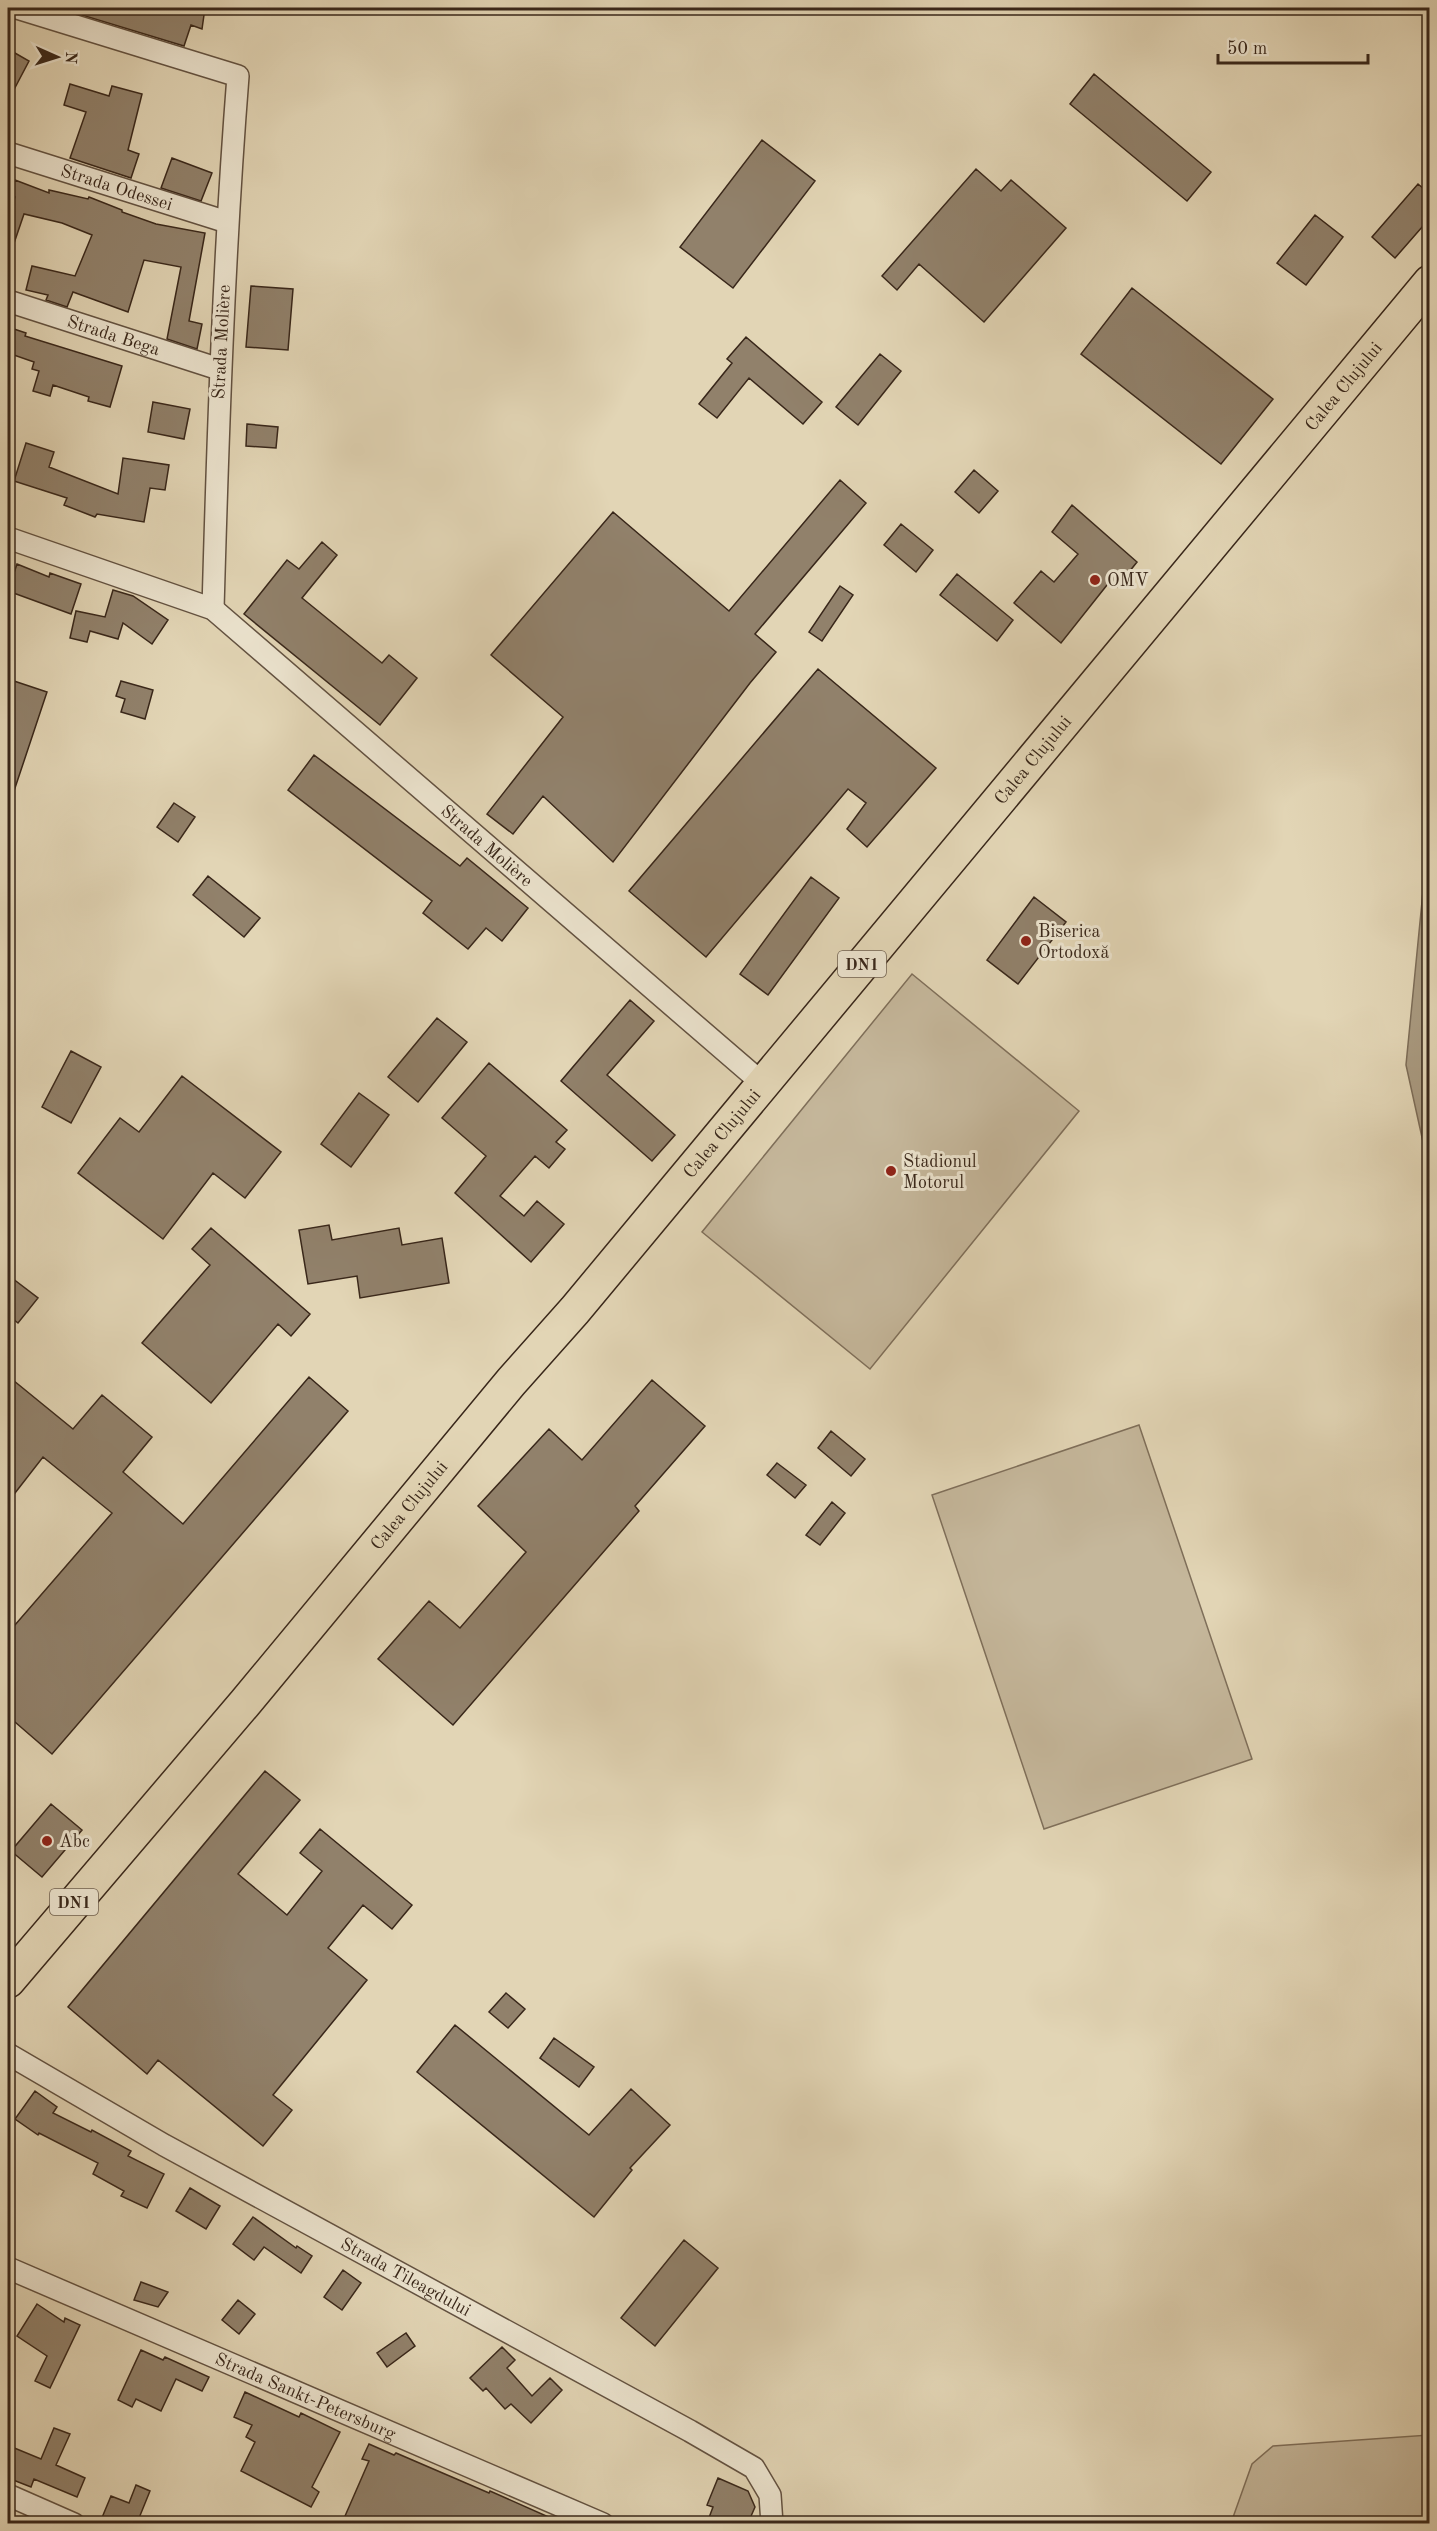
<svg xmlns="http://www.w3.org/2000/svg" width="1437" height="2531" font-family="'Old Standard TT',serif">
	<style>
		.green { fill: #c5b79b; stroke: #7f6f5a; stroke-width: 1.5 }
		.water { fill: #a99a80; stroke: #7c6c57; stroke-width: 1.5 }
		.building { fill: #91816b; stroke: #39271a; stroke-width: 1.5 }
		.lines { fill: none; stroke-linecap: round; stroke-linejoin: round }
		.minor-casing { stroke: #635241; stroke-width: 24 }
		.primary-casing { stroke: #39271a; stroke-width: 36 }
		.minor { stroke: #ece4cf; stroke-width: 21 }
		.primary { stroke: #e2d5b5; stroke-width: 33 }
		.poi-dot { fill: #8f2418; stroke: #ece4cf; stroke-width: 2 }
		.labels { text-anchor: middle; stroke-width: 6; stroke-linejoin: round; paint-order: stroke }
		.shield { fill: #ece4cf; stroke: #6f6050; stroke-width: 1.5 }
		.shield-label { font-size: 16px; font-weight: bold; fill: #39271a }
		.street-label { font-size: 18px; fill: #39271a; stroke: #ece4cf }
		.poi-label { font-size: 18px; fill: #39271a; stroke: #ece4cf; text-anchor: start }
	</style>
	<rect width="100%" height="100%" fill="#e2d5b5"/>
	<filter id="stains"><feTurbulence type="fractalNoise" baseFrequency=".00333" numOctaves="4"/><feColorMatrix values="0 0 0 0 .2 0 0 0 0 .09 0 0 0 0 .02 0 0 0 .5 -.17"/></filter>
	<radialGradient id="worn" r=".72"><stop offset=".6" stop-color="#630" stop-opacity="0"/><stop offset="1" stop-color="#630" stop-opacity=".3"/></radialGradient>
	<path class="green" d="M 912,974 L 1079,1111 L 870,1369 L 702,1232 Z
		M 1139,1425 L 1252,1759 L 1044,1829 L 932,1495 Z
		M 1429,2435 L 1429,2523 L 1231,2523 L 1252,2464 L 1273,2446 Z"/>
	<path class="water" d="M 1429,830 L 1429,1169 L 1406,1065 Z"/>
	<path class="building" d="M 62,9 L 62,8 L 205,8 L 202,29 L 191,25 L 184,46 Z
		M 8,49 L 29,61 L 8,101 Z
		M 1094,74 L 1211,172 L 1187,201 L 1070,104 Z
		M 70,84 L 109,96 L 112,86 L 142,94 L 128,150 L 139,154 L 131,178 L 70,158 L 86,112 L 64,105 Z
		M 762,140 L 815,181 L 733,288 L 680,247 Z
		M 172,158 L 212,173 L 201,201 L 161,188 Z
		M 976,169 L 1001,191 L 1011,180 L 1066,228 L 984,322 L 919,264 L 897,290 L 882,276 Z
		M 15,180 L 49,193 L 49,190 L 88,199 L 89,197 L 122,210 L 122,212 L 156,224 L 205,233 L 189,321 L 202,324 L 197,349 L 167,339 L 181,267 L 144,260 L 128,312 L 73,292 L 67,307 L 46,300 L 48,295 L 26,290 L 32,266 L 75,276 L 92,235 L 62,223 L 24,214 L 10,255 L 8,254 L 8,217 L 15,197 L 9,195 Z
		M 1418,184 L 1430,194 L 1430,218 L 1395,258 L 1372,237 Z
		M 1315,215 L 1343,237 L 1306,285 L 1277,263 Z
		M 251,286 L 293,289 L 288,350 L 246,347 Z
		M 1132,288 L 1273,399 L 1221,464 L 1081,354 Z
		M 8,327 L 26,333 L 25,336 L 122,366 L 110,407 L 88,401 L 89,397 L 53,385 L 50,396 L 33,391 L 39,371 L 32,369 L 34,362 L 8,353 Z
		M 746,337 L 822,402 L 803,424 L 749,378 L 717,418 L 699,404 L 732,363 L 727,359 Z
		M 880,354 L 901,371 L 858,425 L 836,407 Z
		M 153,402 L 190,409 L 184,439 L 148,432 Z
		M 247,424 L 278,427 L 276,448 L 246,446 Z
		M 26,443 L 54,452 L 49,467 L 118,494 L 123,458 L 169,465 L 165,490 L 150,488 L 144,522 L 97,514 L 95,517 L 64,505 L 67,498 L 14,481 Z
		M 974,470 L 998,491 L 979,513 L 955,492 Z
		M 840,480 L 866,503 L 755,634 L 776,652 L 750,683 L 613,862 L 543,796 L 513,834 L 487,814 L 563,717 L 491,655 L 613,512 L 729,611 Z
		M 1072,505 L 1137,562 L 1117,587 L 1111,580 L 1061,643 L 1014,603 L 1041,571 L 1054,582 L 1078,554 L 1052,532 Z
		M 901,524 L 933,550 L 916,572 L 884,545 Z
		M 322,542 L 337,555 L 302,598 L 382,663 L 389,655 L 417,678 L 380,725 L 244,614 L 287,560 L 299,569 Z
		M 17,564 L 49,577 L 50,573 L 81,584 L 71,614 L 8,591 Z
		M 957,574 L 1013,620 L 997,641 L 940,595 Z
		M 840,586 L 853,595 L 822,641 L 809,632 Z
		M 113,590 L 133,596 L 168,620 L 152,644 L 123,623 L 118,639 L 90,631 L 87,642 L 70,638 L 76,611 L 105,617 Z
		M 818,669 L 936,768 L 867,847 L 847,829 L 866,803 L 848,789 L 706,957 L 629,891 Z
		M 8,679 L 47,692 L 10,803 L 8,802 Z
		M 121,681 L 153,690 L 145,719 L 121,712 L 125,699 L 116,696 Z
		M 314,755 L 460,866 L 467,858 L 528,908 L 502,941 L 486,928 L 468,949 L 423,913 L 432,901 L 288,790 Z
		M 174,803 L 195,817 L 178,842 L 157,827 Z
		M 208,876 L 260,918 L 244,937 L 193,895 Z
		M 811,877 L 839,898 L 768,995 L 740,974 Z
		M 1034,897 L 1066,922 L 1018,984 L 987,960 Z
		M 630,1000 L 654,1021 L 607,1075 L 675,1135 L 652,1161 L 561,1081 Z
		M 437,1018 L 467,1042 L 418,1102 L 388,1077 Z
		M 71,1051 L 101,1067 L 71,1123 L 42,1107 Z
		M 489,1063 L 567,1130 L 556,1142 L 565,1149 L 549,1168 L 535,1156 L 500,1196 L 524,1216 L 537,1201 L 564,1224 L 531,1262 L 455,1193 L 486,1156 L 442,1118 Z
		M 182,1076 L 281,1152 L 245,1198 L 213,1173 L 163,1239 L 78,1173 L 120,1118 L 139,1132 Z
		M 359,1093 L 389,1115 L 351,1167 L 321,1144 Z
		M 329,1225 L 332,1240 L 399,1228 L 402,1245 L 442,1238 L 449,1283 L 360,1298 L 357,1276 L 308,1284 L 299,1230 Z
		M 211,1228 L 310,1314 L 291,1336 L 278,1324 L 211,1403 L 142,1343 L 210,1265 L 192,1249 Z
		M 8,1275 L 38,1298 L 18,1323 L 8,1315 Z
		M 8,1376 L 73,1429 L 102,1395 L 152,1437 L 123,1472 L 183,1524 L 309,1377 L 348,1411 L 52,1754 L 8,1716 L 8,1633 L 112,1513 L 43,1457 L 8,1502 Z
		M 652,1380 L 705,1426 L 635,1506 L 639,1511 L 453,1725 L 378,1659 L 429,1601 L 460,1628 L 526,1552 L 478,1506 L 549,1429 L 582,1460 Z
		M 831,1431 L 865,1459 L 851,1476 L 818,1448 Z
		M 777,1463 L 806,1485 L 795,1498 L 767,1475 Z
		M 832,1502 L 845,1513 L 820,1545 L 806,1535 Z
		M 265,1771 L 300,1800 L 238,1874 L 287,1915 L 322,1871 L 300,1853 L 320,1829 L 412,1905 L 392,1929 L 363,1905 L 328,1948 L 367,1980 L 273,2095 L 292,2110 L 263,2146 L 158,2060 L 147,2074 L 68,2007 Z
		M 51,1804 L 82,1830 L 42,1877 L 11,1851 Z
		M 506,1993 L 525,2009 L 508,2028 L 489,2012 Z
		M 455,2025 L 589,2135 L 631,2089 L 670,2125 L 630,2168 L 632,2170 L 594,2217 L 417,2072 Z
		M 554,2038 L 594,2067 L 579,2087 L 540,2058 Z
		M 35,2091 L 57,2107 L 53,2113 L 91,2132 L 92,2130 L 131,2151 L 128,2156 L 164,2174 L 147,2208 L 121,2196 L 124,2191 L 93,2174 L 98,2163 L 39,2133 L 38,2135 L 15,2119 Z
		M 190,2188 L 220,2206 L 206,2229 L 176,2211 Z
		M 253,2217 L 296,2248 L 297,2246 L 312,2256 L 301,2273 L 264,2247 L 254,2260 L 233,2244 Z
		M 684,2240 L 718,2268 L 655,2346 L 621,2318 Z
		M 343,2270 L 361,2283 L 342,2310 L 324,2297 Z
		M 141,2282 L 168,2292 L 158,2307 L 134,2300 Z
		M 238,2300 L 255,2314 L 239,2334 L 222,2320 Z
		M 37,2304 L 64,2322 L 65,2318 L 80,2325 L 50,2388 L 35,2381 L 47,2356 L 17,2336 Z
		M 406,2333 L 415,2346 L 387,2367 L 377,2353 Z
		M 502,2347 L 515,2360 L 507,2368 L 532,2396 L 550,2378 L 562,2390 L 531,2423 L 511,2404 L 505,2409 L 486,2388 L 483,2391 L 470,2378 Z
		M 141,2350 L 163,2360 L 165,2357 L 209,2377 L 202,2391 L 176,2379 L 161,2411 L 136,2399 L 132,2407 L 118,2400 Z
		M 245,2392 L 299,2417 L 301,2413 L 340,2432 L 312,2487 L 319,2492 L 311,2507 L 241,2471 L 255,2442 L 246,2437 L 252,2425 L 234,2417 Z
		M 54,2428 L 70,2434 L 56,2465 L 85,2478 L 77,2497 L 34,2479 L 31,2487 L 8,2478 L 8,2457 L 12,2447 L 41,2459 Z
		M 369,2444 L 394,2455 L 396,2453 L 489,2493 L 490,2491 L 562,2523 L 342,2523 L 369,2461 L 362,2459 Z
		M 718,2478 L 748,2491 L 755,2507 L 748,2523 L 707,2523 L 713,2507 L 707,2505 Z
		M 136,2485 L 150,2491 L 137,2523 L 110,2523 L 101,2520 L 111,2496 L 129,2503 Z"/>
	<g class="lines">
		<g class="minor-casing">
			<g id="minor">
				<path d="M 17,8 L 238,76 C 224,254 218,430 213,609"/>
				<path id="s1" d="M 8,153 L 227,222"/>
				<path id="s2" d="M 8,301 L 219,369"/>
				<path id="s3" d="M 8,538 L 213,609 L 762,1083"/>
				<path id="s4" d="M 8,2054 L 164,2145 L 690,2431 L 754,2468 L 770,2495 L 772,2524"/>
				<path id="s5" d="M 8,2268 L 603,2524"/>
				<path d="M 8,2495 L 74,2524"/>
			</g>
		</g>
		<g class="primary-casing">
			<g id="primary">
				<path id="s6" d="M 8,1981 L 245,1703 L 511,1382 L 575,1310 L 1430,282"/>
			</g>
		</g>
		<use href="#minor" class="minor"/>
		<use href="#primary" class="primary"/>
	</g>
	<g class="poi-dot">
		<circle cx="1095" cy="580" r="6"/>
		<circle cx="1026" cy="941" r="6"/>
		<circle cx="891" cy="1171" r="6"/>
		<circle cx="47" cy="1841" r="6"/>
	</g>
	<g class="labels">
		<g class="shield">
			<rect x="838" y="951" width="48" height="26" rx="4.5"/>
			<rect x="50" y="1889" width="48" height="26" rx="4.5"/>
		</g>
		<g class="shield-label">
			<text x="862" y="970">DN1</text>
			<text x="74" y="1908">DN1</text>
		</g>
		<g class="street-label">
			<text dy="6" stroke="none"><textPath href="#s1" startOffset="114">Strada Odessei</textPath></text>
			<text dy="6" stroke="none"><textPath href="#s2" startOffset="111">Strada Bega</textPath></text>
			<text transform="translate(221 342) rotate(-87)" y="6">Strada Molière</text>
			<text dy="6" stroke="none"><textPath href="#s6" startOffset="2080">Calea Clujului</textPath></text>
			<text dy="6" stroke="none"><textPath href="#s6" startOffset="1594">Calea Clujului</textPath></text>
			<text dy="6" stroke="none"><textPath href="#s3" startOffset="579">Strada Molière</textPath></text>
			<text dy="6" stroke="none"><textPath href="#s6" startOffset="1108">Calea Clujului</textPath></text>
			<text dy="6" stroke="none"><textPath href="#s6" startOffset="622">Calea Clujului</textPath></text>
			<text dy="6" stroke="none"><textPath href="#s4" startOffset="456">Strada Tileagdului</textPath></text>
			<text dy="6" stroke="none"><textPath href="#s5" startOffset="324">Strada Sankt-Petersburg</textPath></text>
		</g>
		<g class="poi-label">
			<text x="1107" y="586">OMV</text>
			<text x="1038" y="937">Biserica<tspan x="1038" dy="21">Ortodoxă</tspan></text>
			<text x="903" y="1167">Stadionul<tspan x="903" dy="21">Motorul</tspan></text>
			<text x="59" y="1847">Abc</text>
		</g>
	</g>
	<rect width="1437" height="2531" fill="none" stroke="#e2d5b5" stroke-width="30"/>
	<rect x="9" y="9" width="1419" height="2513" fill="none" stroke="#39271a" stroke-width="3"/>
	<rect x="15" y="15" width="1407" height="2501" fill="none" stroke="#39271a" stroke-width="1.5"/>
	<g transform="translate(57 57) rotate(93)" stroke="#ece4cf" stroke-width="4.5" paint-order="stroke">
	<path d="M0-4.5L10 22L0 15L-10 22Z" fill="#39271a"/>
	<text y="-9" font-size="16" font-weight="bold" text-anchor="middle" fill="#39271a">N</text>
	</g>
	<path d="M1218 54v9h150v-9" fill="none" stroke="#39271a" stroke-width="3"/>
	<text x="1227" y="54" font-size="18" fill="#39271a" stroke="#ece4cf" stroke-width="4.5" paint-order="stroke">50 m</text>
	<rect width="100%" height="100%" filter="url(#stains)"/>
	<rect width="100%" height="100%" fill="url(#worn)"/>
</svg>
